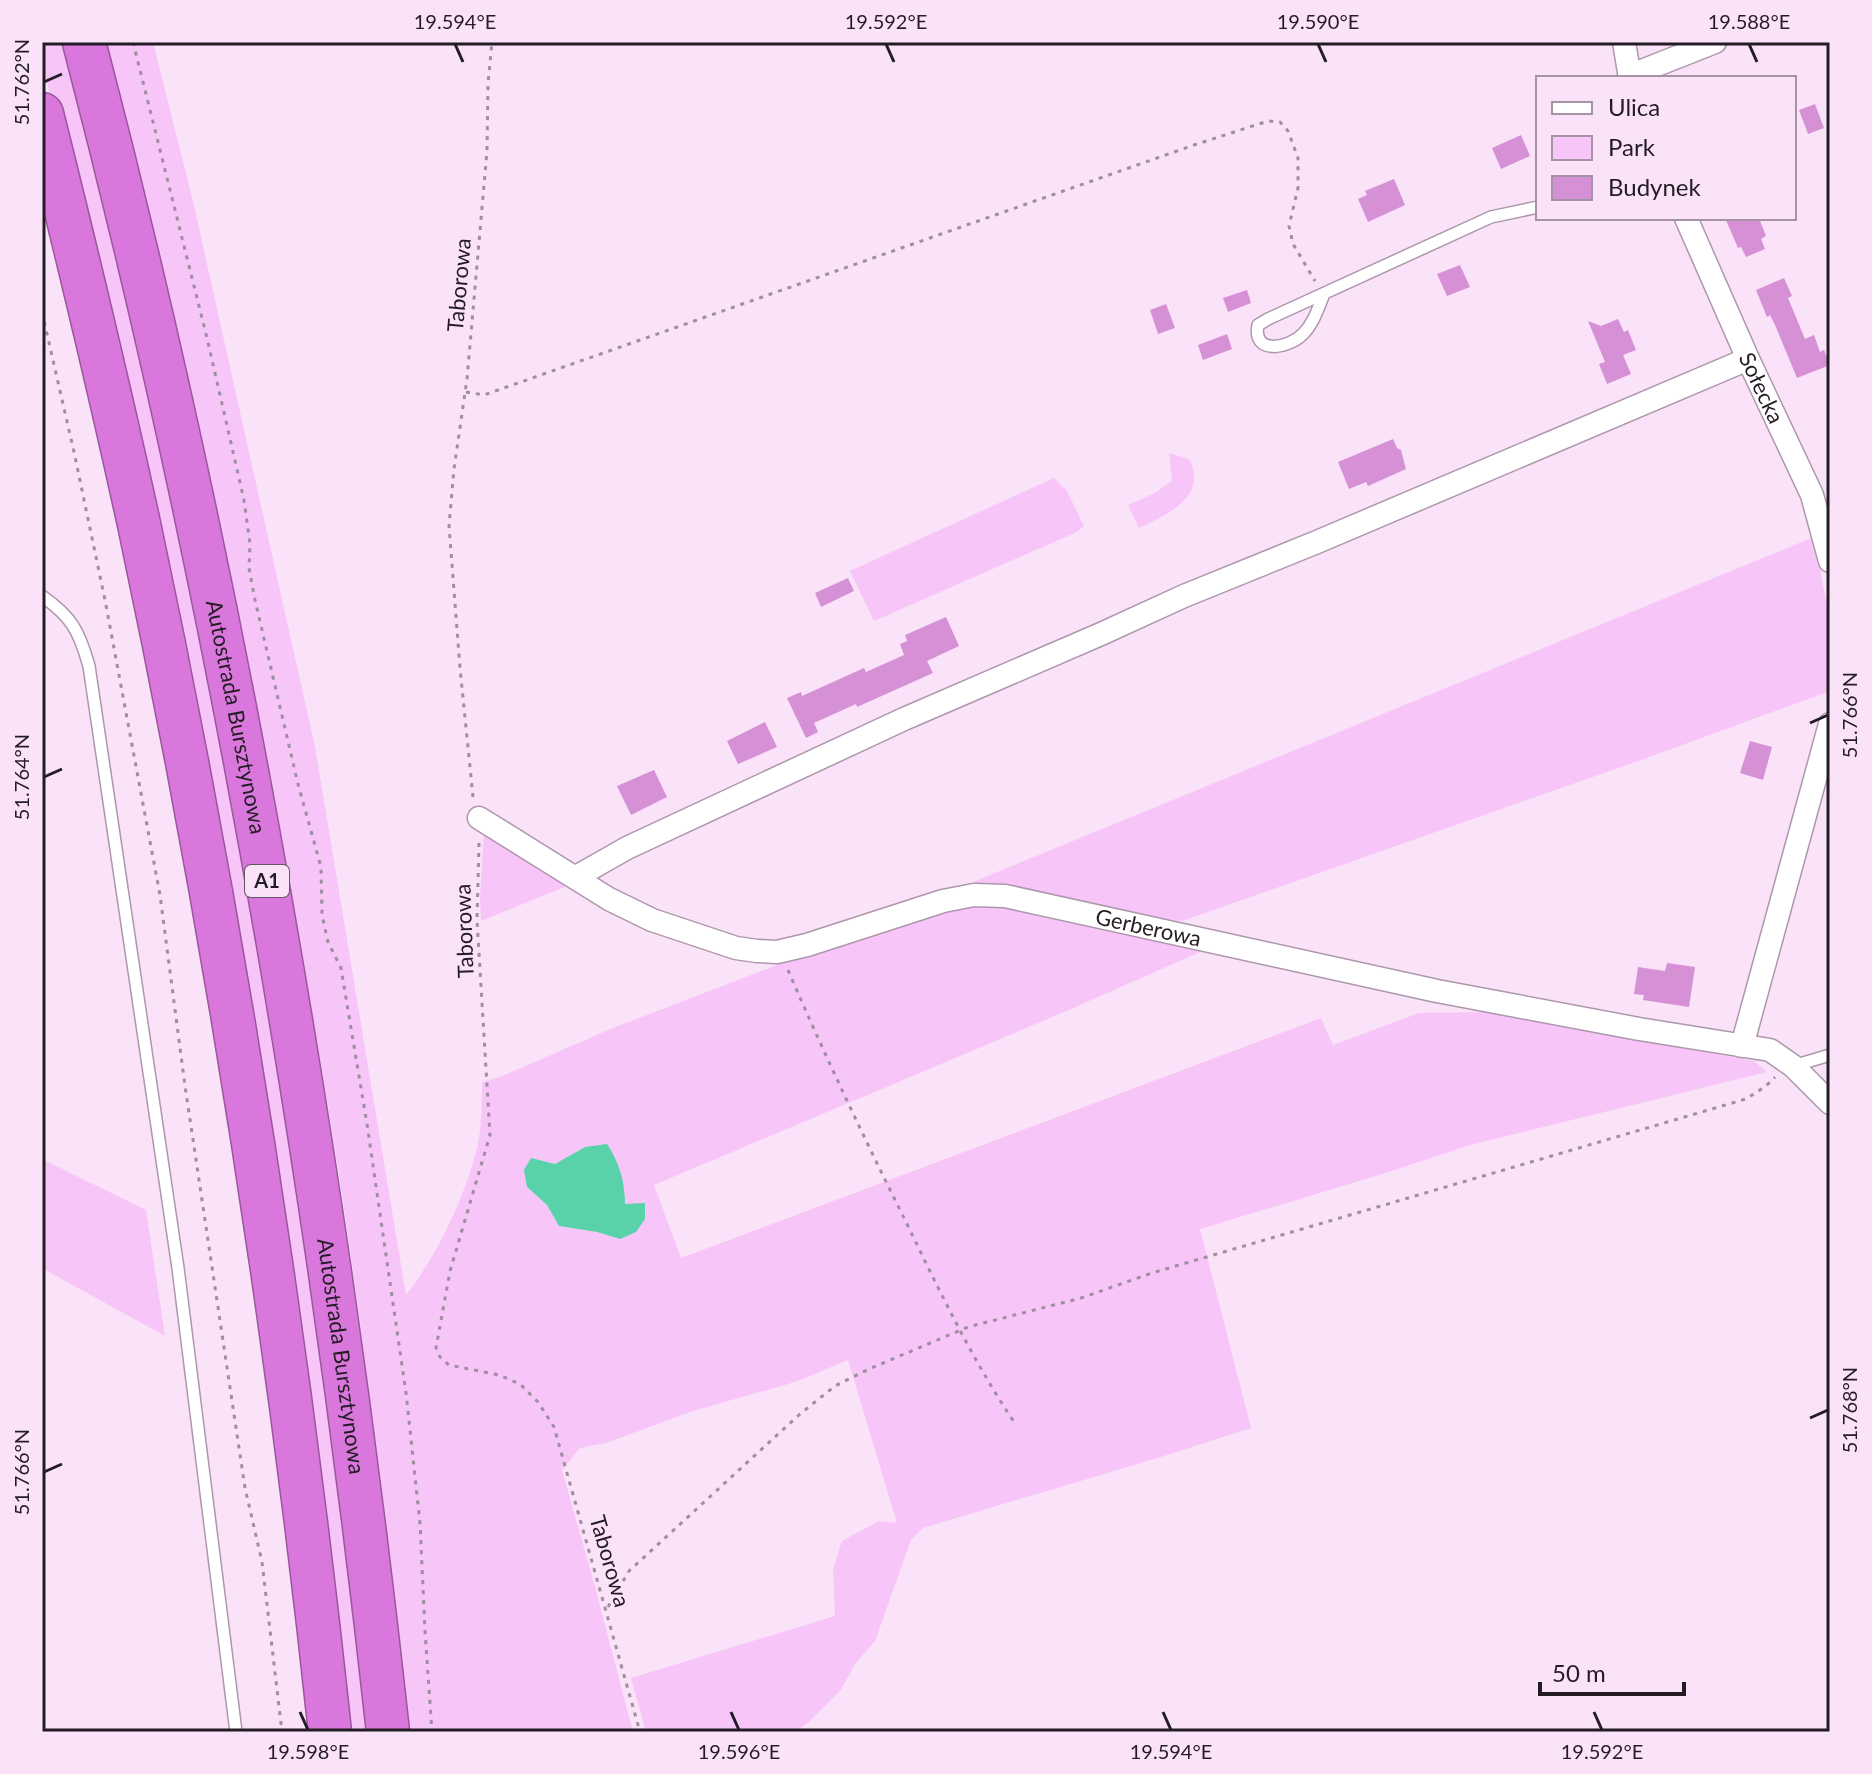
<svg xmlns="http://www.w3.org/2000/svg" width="1872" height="1774" font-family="Lato,sans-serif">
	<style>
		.green { fill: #f7c5f7; fill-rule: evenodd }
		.water { fill: #59d2aa }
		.building { fill: #d590d6 }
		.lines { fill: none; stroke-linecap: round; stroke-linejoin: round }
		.service-casing { stroke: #ad97ad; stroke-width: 14 }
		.minor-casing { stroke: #ad97ad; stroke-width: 25 }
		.motorway-casing { stroke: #9a579c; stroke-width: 45 }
		.path { stroke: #9f8e9f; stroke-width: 3; stroke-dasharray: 4 6; stroke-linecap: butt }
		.service { stroke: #fff; stroke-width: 11 }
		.minor { stroke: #fff; stroke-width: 22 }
		.motorway { stroke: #d977dc; stroke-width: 42 }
		.ticks { fill: none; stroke: #241c24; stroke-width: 3 }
		.labels { text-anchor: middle; stroke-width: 6; stroke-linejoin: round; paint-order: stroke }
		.shield { fill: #fae2f9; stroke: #645764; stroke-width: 2 }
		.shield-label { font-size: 20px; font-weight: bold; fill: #241c24 }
		.street-label { font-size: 22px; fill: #241c24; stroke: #fae2f9 }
		.neatline { fill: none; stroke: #241c24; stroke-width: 3 }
		.ticks-label { font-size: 20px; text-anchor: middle; fill: #241c24 }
	</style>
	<rect width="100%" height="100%" fill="#fae2f9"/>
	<path class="green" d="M 42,42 L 71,42 L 245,827 L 375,1732 L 342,1732 L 82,221 L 42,63 Z
		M 104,42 L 153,42 L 192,197 L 315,747 L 406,1295 C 437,1255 461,1205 475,1156 C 482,1133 482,1106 482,1082 L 500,1077 L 613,1028 L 795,958 L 948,907 L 1004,904 L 1207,949 L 1064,1012 L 654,1185 L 681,1258 L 1321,1018 L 1333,1045 L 1419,1013 L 1488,1012 L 1754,1061 L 1767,1072 L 1470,1145 L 1379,1175 L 1200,1229 L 1251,1428 L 1164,1456 L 923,1528 L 911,1540 L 875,1641 L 855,1664 L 840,1691 L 809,1722 L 795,1732 L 646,1732 L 631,1678 L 835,1616 L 833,1569 L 842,1541 L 879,1521 L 897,1523 L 848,1360 L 795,1382 L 693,1411 L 606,1443 L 580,1448 L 562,1470 L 594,1583 L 633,1732 L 407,1732 C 387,1544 367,1355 338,1168 C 323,1073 306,977 288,882 ZM 585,1147 L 625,1192 L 620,1239 L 597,1232 L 559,1226 L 547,1205 L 527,1187 L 555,1164 Z
		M 1169,453 L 1189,459 C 1209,496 1167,515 1139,528 L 1128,505 L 1155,493 L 1172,481 Z
		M 1054,478 L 1067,491 L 1084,526 L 1077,532 L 874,621 L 850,571 Z
		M 1814,537 L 1830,622 L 1830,691 L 1641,760 L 1182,921 L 1113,911 L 973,882 Z
		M 484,832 L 572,884 L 481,921 L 480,898 Z
		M 42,1159 L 146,1210 L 165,1336 L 42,1268 Z"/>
	<path class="water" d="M 607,1144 C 619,1162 625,1182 625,1204 L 645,1203 L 645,1219 L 636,1232 L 620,1239 L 597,1232 L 559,1226 L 547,1205 L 527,1187 L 524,1170 L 531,1158 L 555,1164 L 585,1147 Z"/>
	<path class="building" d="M 1815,104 L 1824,128 L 1808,134 L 1799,110 Z
		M 1521,135 L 1530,156 L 1501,169 L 1492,148 Z
		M 1394,179 L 1405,205 L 1368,222 L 1358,199 L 1367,195 L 1365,191 Z
		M 1725,218 L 1759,218 L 1766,236 L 1761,239 L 1765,249 L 1746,257 L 1741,247 L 1738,248 Z
		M 1460,265 L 1470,287 L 1447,296 L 1437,274 Z
		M 1784,278 L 1792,296 L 1788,298 L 1805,339 L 1814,335 L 1820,352 L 1824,350 L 1830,365 L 1797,378 L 1775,325 L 1770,315 L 1767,317 L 1756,290 Z
		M 1247,290 L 1251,303 L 1228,312 L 1223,298 Z
		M 1166,304 L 1175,328 L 1158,334 L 1150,310 Z
		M 1618,319 L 1624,332 L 1628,330 L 1636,350 L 1623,355 L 1631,374 L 1607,384 L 1599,364 L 1605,362 L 1588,321 L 1601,326 Z
		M 1227,334 L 1232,349 L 1203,360 L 1198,345 Z
		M 1393,439 L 1397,448 L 1401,450 L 1406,469 L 1368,486 L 1366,482 L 1349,489 L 1338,462 Z
		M 848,578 L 854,591 L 821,607 L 815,593 Z
		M 946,617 L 959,646 L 927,661 L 933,673 L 857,707 L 856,704 L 814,723 L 818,732 L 806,738 L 787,698 L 801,692 L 802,696 L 864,668 L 866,672 L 904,655 L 900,644 L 907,641 L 905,635 Z
		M 765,722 L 777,747 L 738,764 L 727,741 Z
		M 1750,741 L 1772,747 L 1763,780 L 1740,773 Z
		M 654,770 L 667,797 L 631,815 L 617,786 Z
		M 1667,963 L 1695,967 L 1689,1007 L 1643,1000 L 1644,995 L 1634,994 L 1638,967 L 1665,971 Z"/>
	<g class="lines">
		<g class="service-casing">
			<path id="service" d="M 1324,294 C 1318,308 1314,323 1303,334 C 1288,349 1252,355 1258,325 L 1268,319 L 1491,217 L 1538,207
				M 42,596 C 72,617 79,631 89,666 L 178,1268 L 236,1732
				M 1793,1066 L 1830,1055"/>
		</g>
		<g class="minor-casing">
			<g id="minor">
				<path d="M 1624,42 L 1630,78"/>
				<path d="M 1629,76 L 1715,42"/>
				<path id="s1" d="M 1686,218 L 1748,359 L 1812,495 L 1830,561"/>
				<path id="s2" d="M 479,818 L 609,899 L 652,920 L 736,948 L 757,951 L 777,952 L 807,945 L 943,901 L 974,895 L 1005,896 L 1437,991 L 1639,1029 L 1770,1050 L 1793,1066 L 1830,1103"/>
				<path d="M 576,877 L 627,848 L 904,719 L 1101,634 L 1184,596 L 1317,542 L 1748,359"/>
				<path d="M 1742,1046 L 1830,724"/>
			</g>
		</g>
		<g class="motorway-casing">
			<g id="motorway">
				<path id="s3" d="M 84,42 C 229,596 326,1163 388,1732"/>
				<path d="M 42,114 C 76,250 109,387 139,524 C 224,923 287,1327 330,1732"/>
			</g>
		</g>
		<path class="path" d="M 133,42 L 207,338 L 244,500 L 250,544 L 249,568 L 255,600 L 298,784 L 321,867 L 322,915 L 328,942 L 341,968 L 367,1124 L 406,1393 L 420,1523 L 425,1631 L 432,1732
			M 42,312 L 74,452 L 105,600 L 160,895 L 185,1086 L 245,1488 L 262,1562 L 282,1732
			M 466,392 L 484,395 L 1194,145 L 1268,121 L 1280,122 L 1288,131 L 1298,158 L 1298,188 L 1289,226 L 1293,244 L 1315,281
			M 473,797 L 460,668 L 449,526 L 454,469 L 467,379 L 487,151 L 488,84 L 492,42
			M 479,843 L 477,920 L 490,1135 L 450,1271 L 436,1348 L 440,1357 L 449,1365 L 499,1375 L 520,1384 L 538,1402 L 554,1427 L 640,1732
			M 788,970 C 825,1056 865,1140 907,1224 C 940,1292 972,1359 1014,1422
			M 608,1607 L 629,1571 L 800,1414 L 835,1386 L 869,1369 L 968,1327 L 1081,1298 L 1152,1273 L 1746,1099 L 1766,1086 L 1775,1077"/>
		<use href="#service" class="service"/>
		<use href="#minor" class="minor"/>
		<use href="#motorway" class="motorway"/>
	</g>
	<path class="ticks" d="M 455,44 L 463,62M 886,44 L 894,62M 1318,44 L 1326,62M 1749,44 L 1757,62M 44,82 L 62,74M 1810,723 L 1828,715M 44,777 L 62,769M 1810,1418 L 1828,1410M 44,1472 L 62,1464M 300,1712 L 308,1730M 731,1712 L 739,1730M 1163,1712 L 1171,1730M 1594,1712 L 1602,1730"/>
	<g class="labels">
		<rect class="shield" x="245" y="865" width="44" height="32" rx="6"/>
		<g class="shield-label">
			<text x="267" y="888">A1</text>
		</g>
		<g class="street-label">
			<text transform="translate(459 285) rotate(-85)" y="8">Taborowa</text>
			<text dy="8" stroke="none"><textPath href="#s1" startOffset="186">Sołecka</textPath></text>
			<text dy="8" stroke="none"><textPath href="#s3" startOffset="692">Autostrada Bursztynowa</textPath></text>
			<text dy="8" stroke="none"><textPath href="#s2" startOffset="714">Gerberowa</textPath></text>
			<text transform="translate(464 931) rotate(-92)" y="8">Taborowa</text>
			<text dy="8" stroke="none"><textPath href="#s3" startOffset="1340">Autostrada Bursztynowa</textPath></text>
			<text transform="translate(610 1561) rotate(74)" y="8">Taborowa</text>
		</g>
	</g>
	<rect width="1872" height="1774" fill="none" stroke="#fae2f9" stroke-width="88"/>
	<rect x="1536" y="76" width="260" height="144" fill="#fae2f9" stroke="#a493a4" stroke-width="2"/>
	<rect x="1552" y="102" width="40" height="12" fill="#ffffff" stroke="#a493a4" stroke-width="2"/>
	<text x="1608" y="116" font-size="24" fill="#241c24">Ulica</text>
	<rect x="1552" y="136" width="40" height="24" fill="#f7c5f7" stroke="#a493a4" stroke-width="2"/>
	<text x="1608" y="156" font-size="24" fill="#241c24">Park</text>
	<rect x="1552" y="176" width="40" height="24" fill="#d590d6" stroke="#a493a4" stroke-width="2"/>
	<text x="1608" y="196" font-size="24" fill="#241c24">Budynek</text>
	<path d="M1540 1682v12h144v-12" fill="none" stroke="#241c24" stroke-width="4"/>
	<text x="1552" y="1682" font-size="24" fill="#241c24" stroke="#fae2f9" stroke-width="6" paint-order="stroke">50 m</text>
	<rect x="44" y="44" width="1784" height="1686" class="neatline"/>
	<g class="ticks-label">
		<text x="455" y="29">19.594°E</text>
		<text x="886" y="29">19.592°E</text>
		<text x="1318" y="29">19.590°E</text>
		<text x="1749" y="29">19.588°E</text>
		<text transform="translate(22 82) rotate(-90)" y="7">51.762°N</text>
		<text transform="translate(1850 715) rotate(-90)" y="7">51.766°N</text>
		<text transform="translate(22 777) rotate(-90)" y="7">51.764°N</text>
		<text transform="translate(1850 1410) rotate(-90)" y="7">51.768°N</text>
		<text transform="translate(22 1472) rotate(-90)" y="7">51.766°N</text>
		<text x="308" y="1759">19.598°E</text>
		<text x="739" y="1759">19.596°E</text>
		<text x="1171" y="1759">19.594°E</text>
		<text x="1602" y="1759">19.592°E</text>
	</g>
</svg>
